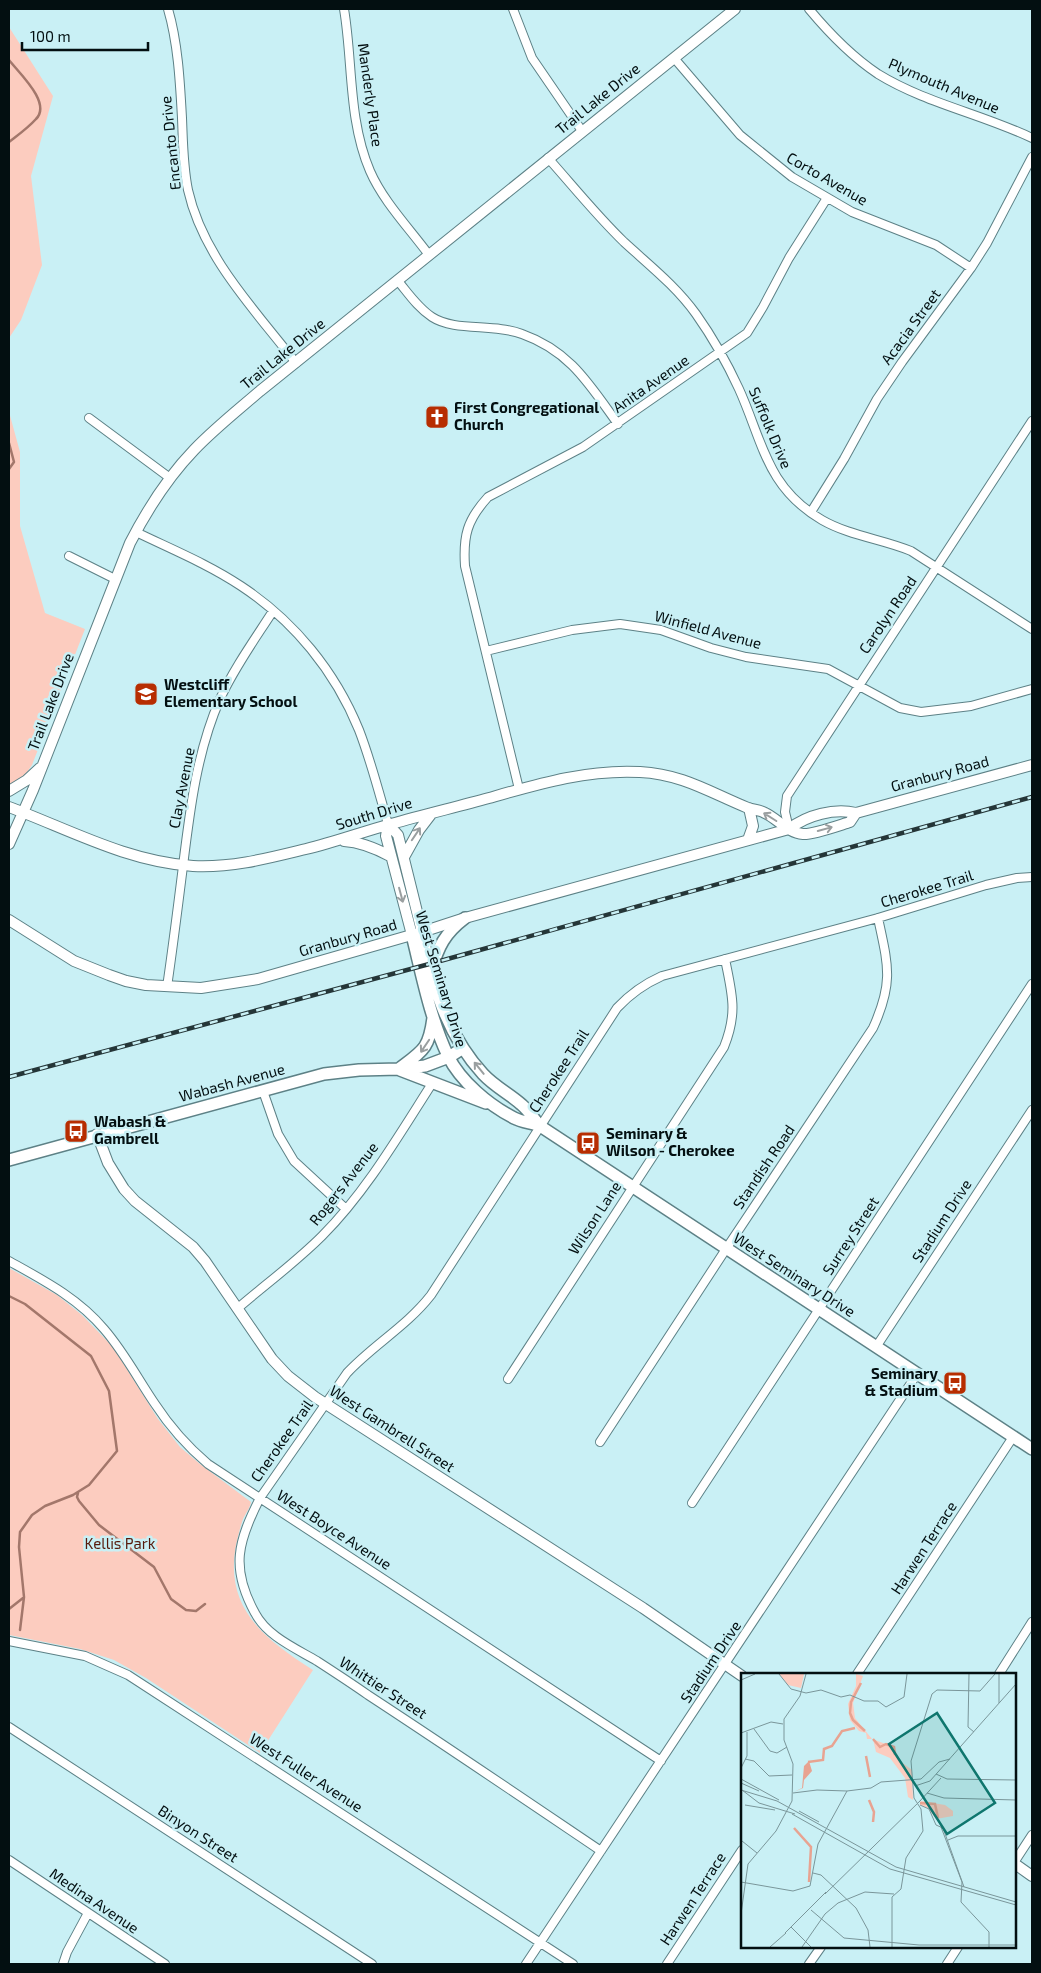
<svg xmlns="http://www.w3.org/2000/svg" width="1041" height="1973" font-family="'Exo 2',sans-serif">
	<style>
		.green { fill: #fcccbf }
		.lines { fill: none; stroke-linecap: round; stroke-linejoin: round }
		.stream { stroke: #a3776b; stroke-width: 2.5 }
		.minor-casing { stroke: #5d8186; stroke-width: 10 }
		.tertiary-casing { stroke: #5d8186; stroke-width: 12 }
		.secondary-casing { stroke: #5d8186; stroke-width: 14 }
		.minor { stroke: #fff; stroke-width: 8 }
		.tertiary { stroke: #fff; stroke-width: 10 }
		.secondary { stroke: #fff; stroke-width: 11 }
		.rail-casing { stroke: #253638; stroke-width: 4.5 }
		.rail { stroke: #c9f0f5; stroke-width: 2.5; stroke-dasharray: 8; stroke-linecap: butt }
		.oneway { stroke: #9a9fa0 }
		.labels { text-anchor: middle; stroke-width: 5; stroke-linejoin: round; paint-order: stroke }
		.street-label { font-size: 15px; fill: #030f11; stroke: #c9f0f5 }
		.poi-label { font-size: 15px; font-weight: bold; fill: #030f11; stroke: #c9f0f5; text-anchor: start }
		.park-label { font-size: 15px; fill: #571a0b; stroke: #c9f0f5 }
		.inset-river { fill: none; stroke: #e8a391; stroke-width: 2.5 }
		.inset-road { fill: none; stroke: #7a969a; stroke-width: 1 }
		.view { fill: #0f766e; fill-opacity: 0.15; stroke: #0f766e; stroke-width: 2.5 }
		.inset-edge { fill: none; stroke: #030f11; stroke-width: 2.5 }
	</style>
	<rect width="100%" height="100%" fill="#c9f0f5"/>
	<path class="green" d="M 9,27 L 53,96 L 31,176 L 42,265 L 21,320 L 9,338 Z
		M 9,412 L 20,452 L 20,526 L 45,613 L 85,629 L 32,765 L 25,775 L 9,785 Z
		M 9,1268 L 57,1295 L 82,1315 L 113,1347 L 158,1419 L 180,1447 L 200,1464 L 251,1502 C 250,1508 246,1513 243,1519 C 240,1528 238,1536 236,1545 C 224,1609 265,1639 313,1670 L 260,1753 L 146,1678 L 114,1660 L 80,1649 L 9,1635 Z"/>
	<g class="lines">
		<path class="stream" d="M 9,60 C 19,73 52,103 36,119 C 28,128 18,135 9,142
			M 9,443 L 14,462 L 9,469
			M 9,1296 L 25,1304 L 91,1356 L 109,1391 L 117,1451 L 89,1485 L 73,1495 L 45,1506 L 32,1515 L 20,1532 L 19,1547 L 24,1597 L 20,1630
			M 78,1493 L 77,1497 L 79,1501 L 99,1525 L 154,1567 L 171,1599 L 186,1610 L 196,1611 L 205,1604
			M 9,1609 L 23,1598"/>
		<g class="minor-casing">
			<path id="minor" d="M 168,9 C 178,43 180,82 182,118 C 183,142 183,166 188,190 C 203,257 255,310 296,363
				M 344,9 C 353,62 348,120 370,171 C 383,201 409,228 429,255
				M 513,9 L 532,58 L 582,131
				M 809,9 C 829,33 851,56 878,74 C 925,103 982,114 1032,138
				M 674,58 L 740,135 L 792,177 L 852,212 L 936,245 L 971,268
				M 548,158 C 573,186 597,216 624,242 C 649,265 676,286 696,314 C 713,338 727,363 739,389 C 763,442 766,487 822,520 C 850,536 882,539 911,551 L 1032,629
				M 398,281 C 408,293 418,308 432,317 C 455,332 494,323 522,334 C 570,351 589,384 618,424
				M 89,418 L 170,478
				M 811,512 L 844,459 L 877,399 L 902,362 L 971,268 L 987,243 L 1032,157
				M 136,532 C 171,549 208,564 241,586 C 294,621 335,671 359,730 C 371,761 379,793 388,824
				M 69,556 L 115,579
				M 486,651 L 572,630 L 620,624 L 661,630 L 711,648 L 746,657 L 828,669 L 900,708 L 921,712 L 971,706 L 1032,689
				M 519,789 L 465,566 C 463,536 467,520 488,497 L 583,447 L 747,333 L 763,307 L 789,258 L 827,198
				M 789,829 L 785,812 L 787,796 L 1032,421
				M 167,987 C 173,946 178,906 183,866 C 190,809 197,751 220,699 C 234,668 255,639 273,611
				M 263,1091 L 278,1134 L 294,1161 L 346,1209
				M 9,1261 C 43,1280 78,1298 104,1329 C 124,1352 138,1379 155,1404 C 170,1427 188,1447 208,1464 L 661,1761
				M 238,1308 C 266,1284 296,1262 322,1236 C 366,1192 399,1135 433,1082
				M 876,1347 L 1032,1110
				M 508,1379 L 724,1047 C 738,1012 732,994 725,959
				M 600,1442 L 726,1249 L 873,1028 C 894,982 888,965 878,918
				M 692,1503 L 1032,984
				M 9,1641 L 85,1656 L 128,1675 L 573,1964
				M 857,1674 L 1013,1437
				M 999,1674 L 1032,1622
				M 9,1727 L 372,1964
				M 601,1851 C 524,1799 446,1746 368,1695 C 351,1683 334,1672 317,1661 C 295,1648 267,1636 255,1613 C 230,1568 238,1541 260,1498 L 347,1373 C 373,1345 407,1326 431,1295 L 617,1008 C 631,993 644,984 662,976 L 878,918 L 986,885 L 1017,878 L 1032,877
				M 9,1860 L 165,1964
				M 1015,1861 L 1032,1835
				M 63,1964 L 67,1952 L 88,1913
				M 526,1964 L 917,1374
				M 667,1964 L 742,1850
				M 809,1964 L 821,1947
				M 947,1964 L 958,1947"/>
		</g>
		<g class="tertiary-casing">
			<path id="tertiary" d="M 9,791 L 27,780 L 40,768
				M 9,807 C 68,829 128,862 193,866 C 232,868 269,858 306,849 C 335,842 362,832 391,824 C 423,815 456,807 489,798 C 538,784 588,769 640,772 C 682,774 711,793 748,808 C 754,810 760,810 765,813 C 778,819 788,833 803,834 C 812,835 840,825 850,822 L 856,813
				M 388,824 L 398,835 L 422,932
				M 388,824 L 386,836 L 412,935
				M 748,840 L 753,826 L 749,808
				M 344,841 C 361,842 375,848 390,856
				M 9,844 L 33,790 L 130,543 C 147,510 168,477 194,450 C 214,429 238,410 260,391 L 735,9
				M 404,857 L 419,830 L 432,813
				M 9,920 L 74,961 L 109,975 L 126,981 L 146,985 L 201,988 L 258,979 L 422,932 L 465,918 L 789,829 C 807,815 834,808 856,813 L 1032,765
				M 97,1134 L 108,1163 L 124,1189 L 135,1201 L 193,1247 L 205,1261 L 272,1359 L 288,1376 L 315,1397 L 643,1608 L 742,1676
				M 1015,1864 L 1032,1876"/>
		</g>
		<g class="secondary-casing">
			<path id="secondary" d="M 422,932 C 431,983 447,1035 483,1074 C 495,1087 510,1094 522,1105 C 529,1111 534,1119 540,1126 L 1032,1449
				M 412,935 C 422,975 430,1018 448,1056 C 461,1082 489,1105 514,1118 C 522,1122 532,1123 540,1126
				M 431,970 C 439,946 444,934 465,918
				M 400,1068 C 424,1050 429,1048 433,1018
				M 400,1070 L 486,1103
				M 9,1160 L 324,1074 L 359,1070 L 399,1069 L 425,1066 L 449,1057 L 463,1048"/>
		</g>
		<use href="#minor" class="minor"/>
		<use href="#tertiary" class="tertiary"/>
		<use href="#secondary" class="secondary"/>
		<g class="rail-casing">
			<path id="rail" d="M 9,1077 L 433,963 L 1032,797"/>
		</g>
		<use href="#rail" class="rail"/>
	</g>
	<defs><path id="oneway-shaft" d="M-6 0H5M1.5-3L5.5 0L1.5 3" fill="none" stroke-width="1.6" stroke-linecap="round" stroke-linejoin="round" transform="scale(1.25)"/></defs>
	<g class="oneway">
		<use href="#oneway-shaft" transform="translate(770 817) rotate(-148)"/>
		<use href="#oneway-shaft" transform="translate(825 829) rotate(-15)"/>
		<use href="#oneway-shaft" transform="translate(416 834) rotate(-56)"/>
		<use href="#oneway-shaft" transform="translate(401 895) rotate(75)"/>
		<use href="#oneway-shaft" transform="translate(425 1046) rotate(124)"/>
		<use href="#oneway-shaft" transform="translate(479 1068) rotate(-129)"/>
	</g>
	<defs>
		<g id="church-square" transform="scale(1.25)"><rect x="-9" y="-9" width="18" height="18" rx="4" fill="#b72d01" stroke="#c9f0f5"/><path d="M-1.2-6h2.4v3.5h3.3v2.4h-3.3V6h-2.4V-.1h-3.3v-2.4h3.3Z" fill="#fff"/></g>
		<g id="school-square" transform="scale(1.25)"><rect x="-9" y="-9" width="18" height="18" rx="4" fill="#b72d01" stroke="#c9f0f5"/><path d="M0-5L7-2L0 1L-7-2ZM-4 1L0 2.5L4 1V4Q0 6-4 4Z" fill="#fff"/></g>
		<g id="bus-square" transform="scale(1.25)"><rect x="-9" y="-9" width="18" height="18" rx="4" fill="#b72d01" stroke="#c9f0f5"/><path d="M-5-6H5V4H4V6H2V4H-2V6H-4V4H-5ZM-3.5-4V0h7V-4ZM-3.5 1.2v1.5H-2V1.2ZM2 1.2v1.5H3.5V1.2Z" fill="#fff"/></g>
	</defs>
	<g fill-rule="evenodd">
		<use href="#church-square" x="437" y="417"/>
		<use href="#school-square" x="146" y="694"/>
		<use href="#bus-square" x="76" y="1131"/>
		<use href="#bus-square" x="588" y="1143"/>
		<use href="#bus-square" x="955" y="1383"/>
	</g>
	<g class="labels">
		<g class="street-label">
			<text transform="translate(944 86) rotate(23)" y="5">Plymouth Avenue</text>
			<text transform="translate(370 95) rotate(82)" y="5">Manderly Place</text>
			<text transform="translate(598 99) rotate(-39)" y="5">Trail Lake Drive</text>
			<text transform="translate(171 143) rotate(-96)" y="5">Encanto Drive</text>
			<text transform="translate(827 179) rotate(30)" y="5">Corto Avenue</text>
			<text transform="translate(911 327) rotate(-54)" y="5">Acacia Street</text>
			<text transform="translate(283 354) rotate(-39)" y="5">Trail Lake Drive</text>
			<text transform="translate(651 384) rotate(-35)" y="5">Anita Avenue</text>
			<text transform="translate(770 428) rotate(67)" y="5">Suffolk Drive</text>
			<text transform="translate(888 615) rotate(-56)" y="5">Carolyn Road</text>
			<text transform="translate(708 630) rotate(15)" y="5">Winfield Avenue</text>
			<text transform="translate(51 702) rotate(-69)" y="5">Trail Lake Drive</text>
			<text transform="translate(940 774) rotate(-15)" y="5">Granbury Road</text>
			<text transform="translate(182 788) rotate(-79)" y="5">Clay Avenue</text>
			<text transform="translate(374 814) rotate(-17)" y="5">South Drive</text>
			<text transform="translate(927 889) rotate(-17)" y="5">Cherokee Trail</text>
			<text transform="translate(348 938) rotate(-16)" y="5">Granbury Road</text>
			<text transform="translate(441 979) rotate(73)" y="5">West Seminary Drive</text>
			<text transform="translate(559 1071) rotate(-57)" y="5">Cherokee Trail</text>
			<text transform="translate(232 1083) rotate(-15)" y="5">Wabash Avenue</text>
			<text transform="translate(764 1167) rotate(-56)" y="5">Standish Road</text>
			<text transform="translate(344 1184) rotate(-52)" y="5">Rogers Avenue</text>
			<text transform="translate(595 1218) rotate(-57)" y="5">Wilson Lane</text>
			<text transform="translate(942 1221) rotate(-57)" y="5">Stadium Drive</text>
			<text transform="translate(851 1236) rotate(-57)" y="5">Surrey Street</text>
			<text transform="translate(794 1275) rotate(33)" y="5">West Seminary Drive</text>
			<text transform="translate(392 1429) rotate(33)" y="5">West Gambrell Street</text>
			<text transform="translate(282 1441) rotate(-55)" y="5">Cherokee Trail</text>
			<text transform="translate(334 1530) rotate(33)" y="5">West Boyce Avenue</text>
			<text transform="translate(924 1548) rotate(-57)" y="5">Harwen Terrace</text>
			<text transform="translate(711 1662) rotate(-56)" y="5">Stadium Drive</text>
			<text transform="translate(383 1688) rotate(33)" y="5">Whittier Street</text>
			<text transform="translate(306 1773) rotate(33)" y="5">West Fuller Avenue</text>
			<text transform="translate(198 1834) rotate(33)" y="5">Binyon Street</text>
			<text transform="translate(693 1899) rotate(-57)" y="5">Harwen Terrace</text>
			<text transform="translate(94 1901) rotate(34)" y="5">Medina Avenue</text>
		</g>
		<g class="poi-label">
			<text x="454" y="413">First Congregational<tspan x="454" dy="17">Church</tspan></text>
			<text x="164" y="690">Westcliff<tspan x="164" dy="17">Elementary School</tspan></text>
			<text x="94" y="1127">Wabash &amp;<tspan x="94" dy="17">Gambrell</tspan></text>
			<text x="606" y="1139">Seminary &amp;<tspan x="606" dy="17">Wilson - Cherokee</tspan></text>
			<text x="938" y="1379" text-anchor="end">Seminary<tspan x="938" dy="17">&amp; Stadium</tspan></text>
		</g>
		<g class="park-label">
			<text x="120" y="1549">Kellis Park</text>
		</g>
	</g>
	<g transform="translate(741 1673)">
		<rect width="275" height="275" fill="#c9f0f5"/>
		<path d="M 38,1 L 63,1 L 60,15 L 47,12 ZM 115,1 L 122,3 L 112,30 L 114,45 L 131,66 L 153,74 L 159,88 L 171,97 L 172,127 L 167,124 L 164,105 L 149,85 L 135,79 L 132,66 L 126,66 L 125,60 L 118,58 L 109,47 L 107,31 L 115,13 ZM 180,128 L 204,132 L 212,138 L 212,143 L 195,146 L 187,135 L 179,132 Z" fill="#fcccbf"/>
		<path d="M 68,88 L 71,98 L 63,107 L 62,115 L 53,119 L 61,115 L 63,93 Z" fill="#e8a391"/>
		<path class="inset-river" d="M 120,10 L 110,29 L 109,40 L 112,47 L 124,58M 132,66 L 139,74 L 145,71 L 153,74 L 154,82M 125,83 L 129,104M 67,89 L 82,87 L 83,76 L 91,73 L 101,58 L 114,55M 128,127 L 133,139 L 132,149M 179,130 L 194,131 L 197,145M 53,155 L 70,174 L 68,209"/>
		<path class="inset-road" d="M 38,1 L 50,16 L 65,20 L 80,17 L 100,24 L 109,22 L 123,28 L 137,28 L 145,34 L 163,24 L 166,1M 228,1 L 227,54 L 233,59M 0,7 L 14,1M 258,30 L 258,1M 13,56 L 29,78 L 36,80 L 46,74M 0,60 L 30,49 L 42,51M 4,86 L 13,88 L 28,103 L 51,102M 0,95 L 6,83 L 6,59M 195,101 L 206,106 L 275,107M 0,106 L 38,127M 0,110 L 18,118M 174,113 L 189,108 L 275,11M 0,117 L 36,128 L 155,194 L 275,229M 1,117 L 18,130 L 54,141M 52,120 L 76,117 L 106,118M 186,120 L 203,125 L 275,127M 178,129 L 200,105M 4,132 L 34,137M 179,132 L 188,136 L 195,152 L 202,155 L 223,214M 58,138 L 78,149M 51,141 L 149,196 L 275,232M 200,154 L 221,209 L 220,229 L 248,259 L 248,274M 207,167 L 217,163 L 275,163M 1,168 L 16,180M 72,200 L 80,202 L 115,235 L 127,257 L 129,274M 0,209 L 52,218 L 69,213 L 77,171 L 106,118 L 130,115 L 140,109 L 180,106 L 198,89 L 209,86M 84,221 L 180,127M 70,237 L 103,265 L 178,272 L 275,272M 0,241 L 7,191 L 35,158 L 51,128 L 52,91 L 43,67 L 43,46 L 59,23 L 65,1M 50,254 L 70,274M 44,260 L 85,219M 29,274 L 45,260M 61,274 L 84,241 L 97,230 L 124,219 L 153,221M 151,274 L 151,224 L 160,216 L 165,185 L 182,158 L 180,136 L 173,125 L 170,88 L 191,21 L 196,17 L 239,18 L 254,1"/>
		<path class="view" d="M 196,40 L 254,130 L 206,161 L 148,71 Z"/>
		<rect width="275" height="275" class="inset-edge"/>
	</g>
	<rect width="1041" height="1973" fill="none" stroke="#030f11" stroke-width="20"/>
	<path d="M22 42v8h126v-8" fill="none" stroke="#030f11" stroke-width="2.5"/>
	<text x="30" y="42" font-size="15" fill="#030f11" stroke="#c9f0f5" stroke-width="4" paint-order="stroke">100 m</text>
</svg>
